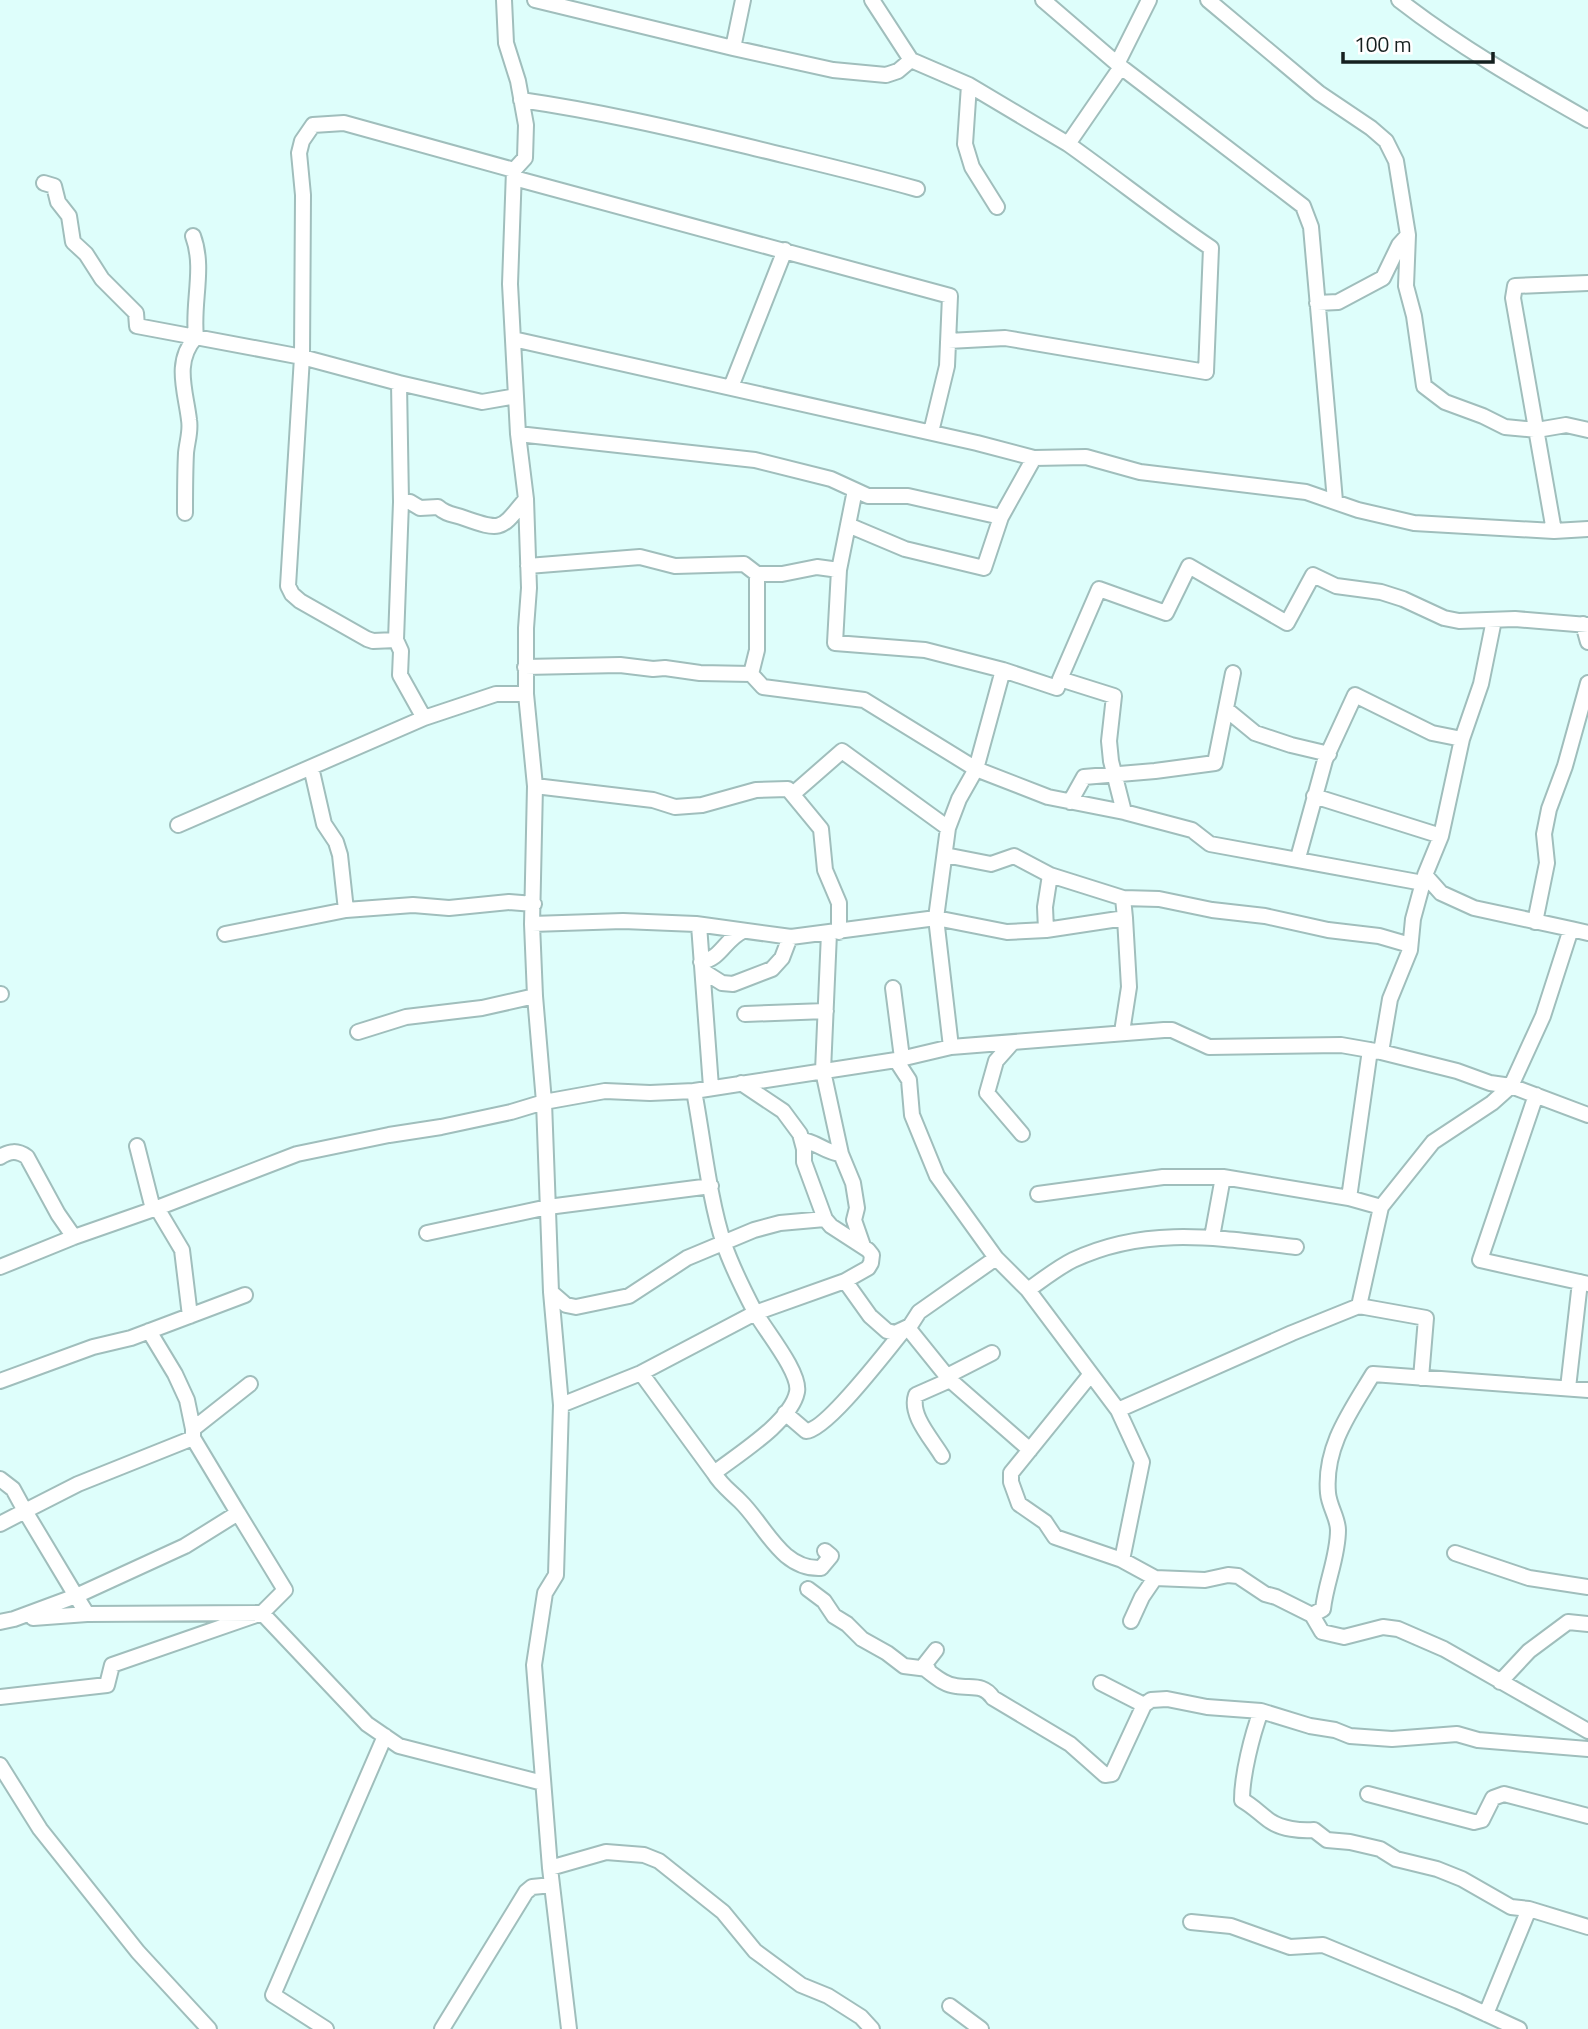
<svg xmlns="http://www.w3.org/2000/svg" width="1588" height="2029" font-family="'Titillium Web',sans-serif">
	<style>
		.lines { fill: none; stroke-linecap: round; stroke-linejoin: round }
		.minor-casing { stroke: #a0bebc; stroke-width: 18 }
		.minor { stroke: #fff; stroke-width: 14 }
	</style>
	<rect width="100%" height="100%" fill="#defefb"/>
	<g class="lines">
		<g class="minor-casing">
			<path id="minor" d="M 504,0 L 506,43 L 518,81 L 526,125 L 525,158 L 514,170 L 510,284 L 518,434 L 526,499 L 529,588 L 526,628 L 526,694 L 535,786 L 532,924 L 535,996 L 544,1102 L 551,1292 L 561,1405 L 556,1575 L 545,1593 L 534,1665 L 550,1868 L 569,2029
				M 535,0 L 733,48 L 833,70 L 886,75 L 898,71 L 911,60 L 969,85 L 1068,144
				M 872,0 L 911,60
				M 1043,0 L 1121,67 L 1303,206 L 1311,227 L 1335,501
				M 1208,0 L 1319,93 L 1371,128 L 1386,141 L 1396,161 L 1408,235 L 1406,286 L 1414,316 L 1424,386 L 1445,402 L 1483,416 L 1505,427 L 1537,430 L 1566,425 L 1588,430
				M 1399,0 C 1458,46 1523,83 1588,120
				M 733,48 L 743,0
				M 1117,64 L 1149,0
				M 969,85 L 965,144 L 972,167 L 997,207
				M 521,100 C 597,111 671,128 746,146 C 803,160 860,173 917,189
				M 514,178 L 950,296 L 947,366 L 931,432
				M 44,183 L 54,186 L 58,202 L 69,216 L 73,242 L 86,254 L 102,279 L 136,313 L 137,326 L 302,357 L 288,586 L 292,594 L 300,601 L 367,639 L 373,641 L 396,640
				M 1317,303 L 1338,302 L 1383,278 L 1399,245 L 1408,235
				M 513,339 L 977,443 L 1034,458 L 1086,457 L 1140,472 L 1306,492 L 1358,510 L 1414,523 L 1554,531 L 1588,529
				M 948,341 L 1005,338 L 1206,372 L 1211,248 C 1162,215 1116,178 1068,144 L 1121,67
				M 399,383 L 302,357 L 303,195 L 299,153 L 302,141 L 313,125 L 344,123 L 514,170
				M 731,387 L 785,250
				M 518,434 L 755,460 L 831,479 L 868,496 L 908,496 L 1001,517 L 984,568 L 905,549 L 848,525
				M 855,490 L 839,570 L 835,643 L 925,650 L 1003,670 L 1057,688 L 1060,679 L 1114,696 L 1109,741 L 1111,761 L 1124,812
				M 401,502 L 399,383 L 482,402 L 516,396
				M 185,513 C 185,493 185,473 186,453 C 187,442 191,431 189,420 C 186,392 173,362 196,337 C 192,303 205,268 193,236
				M 1001,517 L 1034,458
				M 1554,531 L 1513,298 L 1515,286 L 1588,283
				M 528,566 L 640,557 L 675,566 L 744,564 L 757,574 L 782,574 L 817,567 L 839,570
				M 1583,624 L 1588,642
				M 525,667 L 620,665 L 653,669 L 665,668 L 700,673 L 751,674 L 763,687 L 864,700 L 976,769 L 1048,797 L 1124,812 L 1192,830 L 1210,844 L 1423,883
				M 751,674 L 757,650 L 757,574
				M 1060,679 L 1099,589 L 1166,613 L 1189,566 L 1287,623 L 1313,575 L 1336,586 L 1381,592 L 1403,599 L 1444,618 L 1459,621 L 1515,619 L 1588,625
				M 1227,710 L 1255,733 L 1291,745 L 1329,754
				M 424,718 L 400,675 L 401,651 L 396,640 L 401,502 L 410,502 L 420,508 L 438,507 C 447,515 453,514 464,518 C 503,532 501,529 526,499
				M 311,767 L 324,824 L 336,842 L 340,855 L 346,910
				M 535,786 L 653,800 L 675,807 L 702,805 L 756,790 L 788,789 L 821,829 L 825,870 L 839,903 L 839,932
				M 794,793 L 842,751 L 948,828
				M 1314,796 L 1441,836
				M 1070,802 L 1084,777 L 1155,771 L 1215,763 L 1233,673
				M 178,825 L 424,718 L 496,694 L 526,694
				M 945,855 L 991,864 L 1014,856 L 1050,875
				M 1298,858 L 1325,760 L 1355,695 L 1432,733 L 1462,739
				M 1425,875 L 1441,893 L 1474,908 L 1571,929
				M 1535,922 L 1547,863 L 1544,834 L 1549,809 L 1565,766 L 1588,683
				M 532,924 L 623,921 L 696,924 L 791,937 L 936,918 L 1007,932 L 1046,930 L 1125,918 L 1123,898
				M 699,925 L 711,1087
				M 1046,930 L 1045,907 L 1050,875 L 1123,898 L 1159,899 L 1212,910 L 1265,916 L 1328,930 L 1379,936 L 1410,945
				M 225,934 L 346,910 L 413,905 L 449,908 L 509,902 L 534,904
				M 701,962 C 721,959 725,939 743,931
				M 703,971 L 722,983 L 733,984 L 772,969 L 782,958 L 790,937
				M 893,988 L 902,1058
				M 0,994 L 1,994
				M 745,1014 L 826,1011
				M 358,1032 L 406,1017 L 482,1008 L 535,996
				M 1122,1032 L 1129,987 L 1125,918
				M 1012,1043 L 996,1061 L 987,1093 L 1022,1134
				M 951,1047 L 936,918 L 948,828 L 959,799 L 976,769 L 1003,670
				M 1381,1052 L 1390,999 L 1410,950 L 1413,919 L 1425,875 L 1441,836 L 1462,739 L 1481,684 L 1494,620
				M 896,1060 L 909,1080 L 912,1115 L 937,1176 L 996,1258 L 1028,1290 L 1118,1410 L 1142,1462 L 1122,1560 L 1155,1578 L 1205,1580 L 1228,1575 L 1238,1576 L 1265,1594 L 1276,1597 L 1312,1615 L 1322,1632 L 1344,1637 L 1383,1627 L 1398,1629 L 1444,1649 L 1588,1731
				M 1536,1095 L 1480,1260 L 1588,1284
				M 802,1140 C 815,1141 826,1153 841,1154 L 823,1071 L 829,933
				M 137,1146 L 153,1209
				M 841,1154 L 853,1183 L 857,1208 L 854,1220 L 863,1246
				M 0,1157 C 10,1151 17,1150 27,1157 L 58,1214 L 74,1237
				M 1038,1194 L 1163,1177 L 1223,1177
				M 1349,1198 L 1370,1050
				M 1381,1207 L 1433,1142 L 1492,1103 L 1511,1086 L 1543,1016 L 1571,929 L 1588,933
				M 157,1208 L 182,1250 L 190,1316
				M 427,1233 L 548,1207 L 711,1186
				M 0,1267 L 74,1237 L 157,1208 L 297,1154 L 389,1135 L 441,1127 L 511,1112 L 544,1102 L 605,1091 L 650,1093 L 694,1091 L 896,1060 L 951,1047 L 1164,1030 L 1172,1030 L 1209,1047 L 1341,1045 L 1381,1052 L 1457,1071 L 1490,1083 L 1511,1086 L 1588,1115
				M 845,1281 L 870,1316 L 887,1331 L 895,1333 L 910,1326 L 919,1312 L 996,1258
				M 1028,1290 C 1042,1280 1057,1268 1073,1260 C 1147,1225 1219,1238 1296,1247
				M 551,1292 L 566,1305 L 576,1307 L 629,1296 L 687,1258 L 754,1230 L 780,1223 L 825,1219
				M 1359,1306 L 1426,1318 L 1421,1378
				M 908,1328 L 950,1380 L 1030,1450
				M 149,1331 L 175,1374 L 187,1400 L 193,1429 L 250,1384
				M 641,1373 L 714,1473 C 737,1455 791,1422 797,1392 C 801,1373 765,1330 755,1312 C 744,1291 732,1267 724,1244 C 709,1199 703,1138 694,1091
				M 1091,1374 L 1011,1473 L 1011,1482 L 1019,1504 L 1045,1522 L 1055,1537 L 1122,1560
				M 947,1376 L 992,1353
				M 0,1381 L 93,1347 L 131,1338 L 245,1295
				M 1568,1388 L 1580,1282
				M 561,1405 L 641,1373 L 755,1313 L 845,1281 L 868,1268 L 871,1263 L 872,1255 L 868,1250 L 831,1226 L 825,1219 L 804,1162 L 804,1149 L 800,1134 L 783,1111 L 741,1083
				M 1118,1410 L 1292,1333 L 1359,1306 L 1381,1207 L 1349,1198 L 1223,1177 L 1212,1237
				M 785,1413 L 806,1431 C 827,1430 887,1350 903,1331
				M 942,1456 C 932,1439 909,1415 916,1395 L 950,1380
				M 714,1473 C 721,1485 730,1491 740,1501 C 765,1525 781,1570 821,1568 L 831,1556 L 825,1551
				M 0,1479 L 13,1489 L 25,1511 L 78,1484 L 193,1438 L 193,1430
				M 0,1524 L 25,1511 L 76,1596 L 185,1546 L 238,1513 L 193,1438
				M 1455,1553 L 1529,1578 L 1588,1587
				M 808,1589 L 824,1601 L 834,1616 L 847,1624 L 862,1639 L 887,1653 L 904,1666 L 928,1669 L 925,1664 L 936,1650
				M 1312,1615 L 1323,1609 C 1326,1582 1338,1557 1338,1530 C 1338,1518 1329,1506 1328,1493 C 1324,1447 1350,1412 1373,1374 L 1588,1390
				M 33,1618 L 87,1614
				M 1131,1621 L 1142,1597 L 1155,1578
				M 0,1622 L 14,1619 L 76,1596 L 87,1614 L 262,1613 L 285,1590 L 238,1513
				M 925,1669 C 935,1676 944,1685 956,1686 C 971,1689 983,1683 993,1698 L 1070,1744 L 1105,1775 L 1112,1774 L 1144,1705 L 1151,1700 L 1167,1699 L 1207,1707 L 1261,1711 L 1310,1726 L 1335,1730 L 1350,1736 L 1392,1739 L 1457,1734 L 1478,1740 L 1588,1749
				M 1500,1682 L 1529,1651 L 1568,1622 L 1588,1624
				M 1101,1683 L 1144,1705
				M 0,1697 L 107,1685 L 112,1665 L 262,1613 L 367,1724 L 399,1746 L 543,1783
				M 1261,1711 C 1252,1735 1242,1775 1242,1800 C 1253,1806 1260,1814 1270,1821 C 1282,1829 1300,1831 1314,1830 L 1327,1840 L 1350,1842 L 1380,1849 L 1396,1859 L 1437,1869 L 1462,1879 L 1511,1907 L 1529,1909 L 1588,1927
				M 0,1765 L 40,1829 L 138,1952 L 209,2029
				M 1368,1794 L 1474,1822 L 1482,1820 L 1493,1798 L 1504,1794 L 1588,1816
				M 550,1868 L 606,1852 L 644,1855 L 659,1861 L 723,1912 L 755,1951 L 801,1985 L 828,1996 L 861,2017 L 872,2029
				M 1191,1922 L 1231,1926 L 1290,1947 L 1323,1945 L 1458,2001 L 1519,2029
				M 950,2006 L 981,2029
				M 1486,2014 L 1529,1909
				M 326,2029 L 273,1995 L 385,1736
				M 442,2029 L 526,1892 L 532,1887 L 552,1885"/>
		</g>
		<use href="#minor" class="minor"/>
	</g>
	<path d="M1343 52v10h150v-10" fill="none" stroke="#15201f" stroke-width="3.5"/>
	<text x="1354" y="52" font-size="21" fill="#15201f" stroke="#ffffff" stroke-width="5" paint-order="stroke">100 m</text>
</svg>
